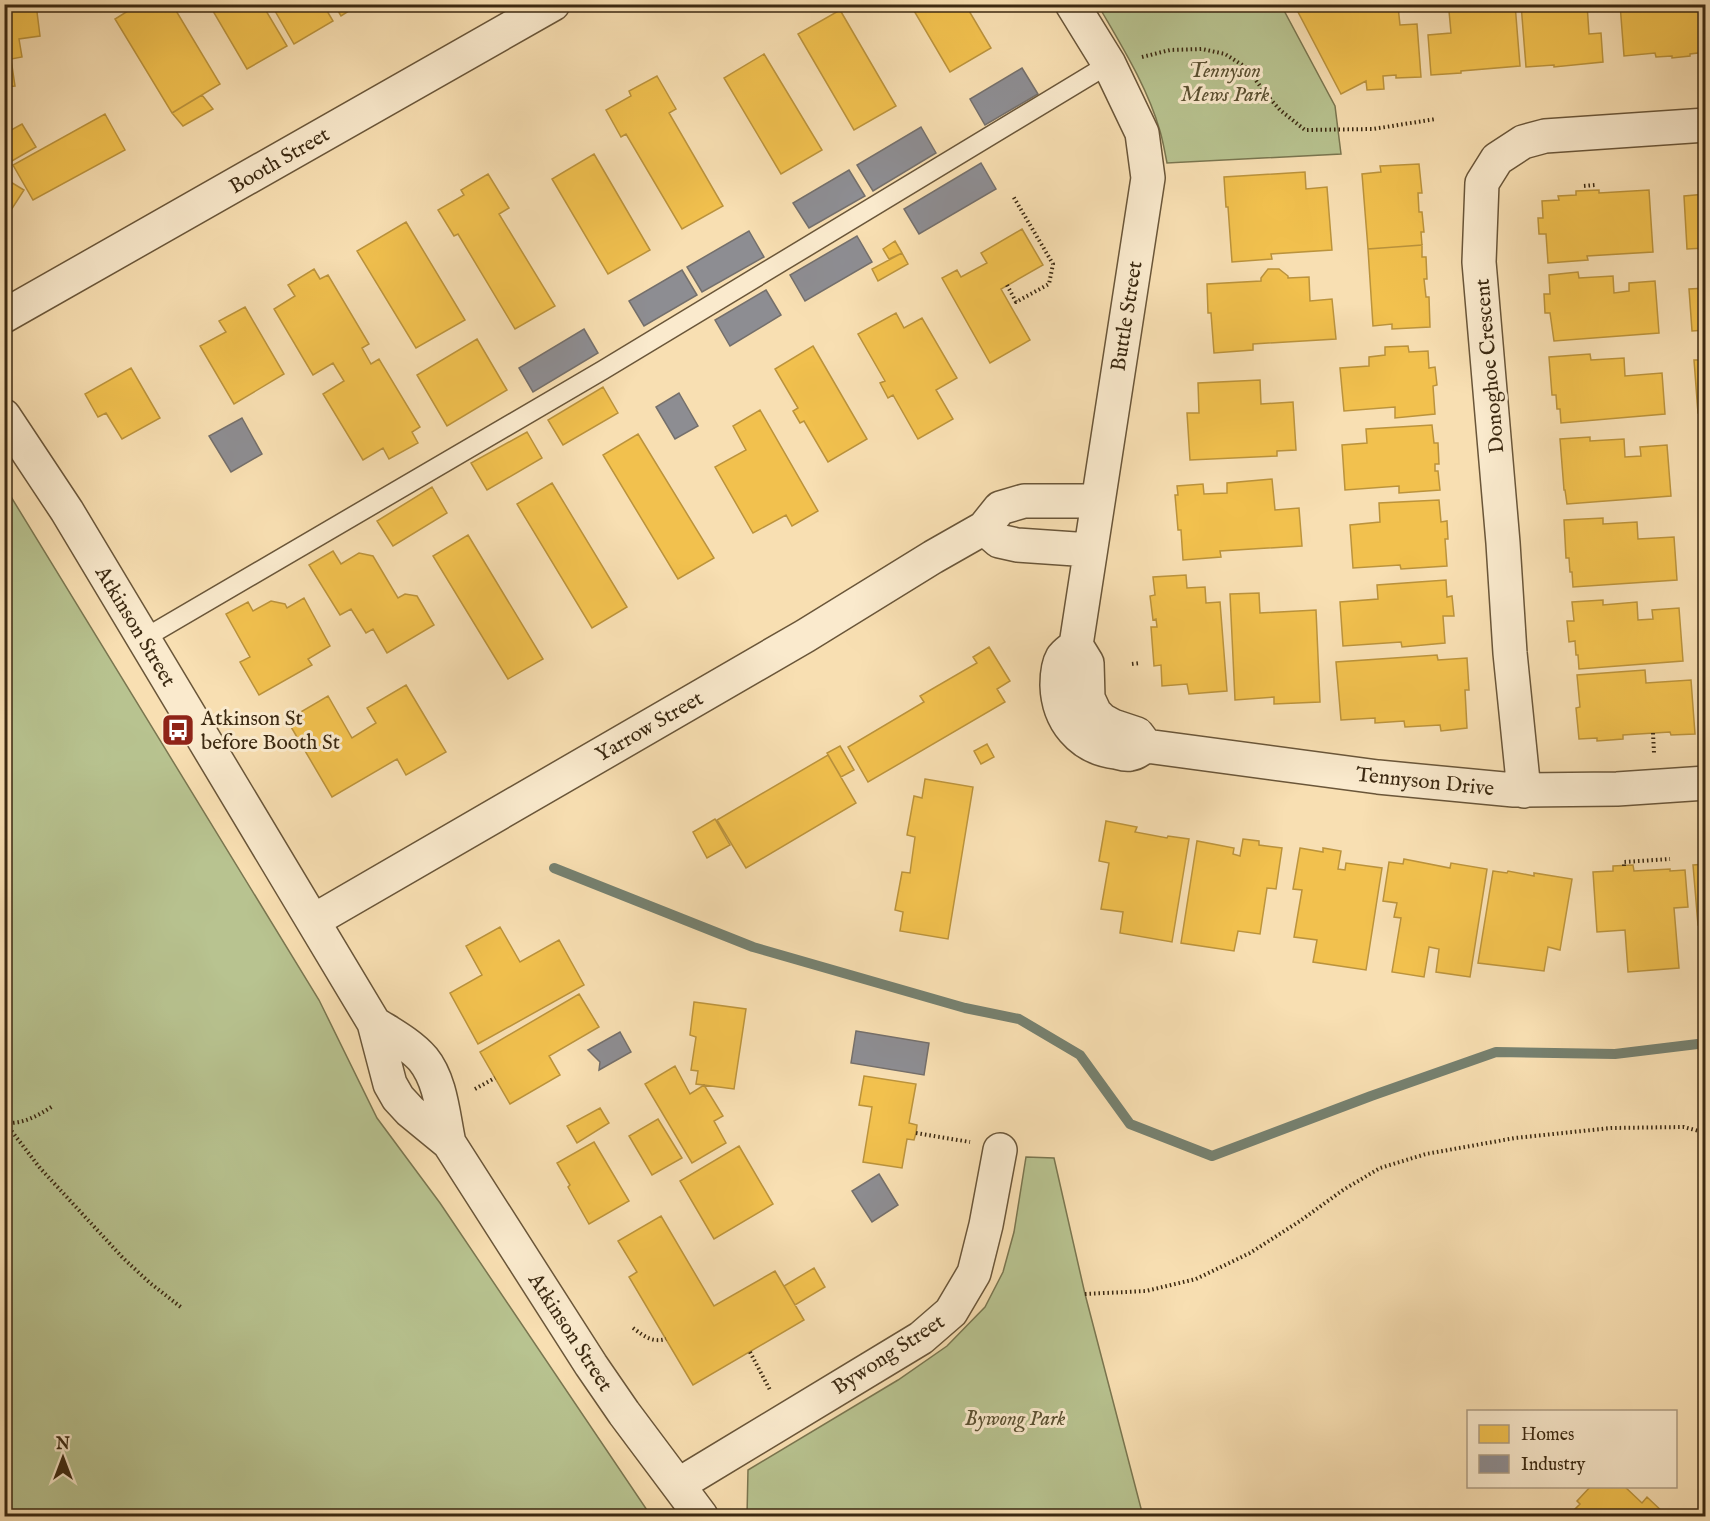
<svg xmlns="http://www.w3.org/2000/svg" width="1710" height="1521" font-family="'IM FELL English',serif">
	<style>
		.green { fill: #b8c390; stroke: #7a7650; stroke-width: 1.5 }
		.homes { fill: #f2c14e; stroke: #bb933c; stroke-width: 1.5 }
		.industry { fill: #8d8d92; stroke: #746f6b; stroke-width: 1.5 }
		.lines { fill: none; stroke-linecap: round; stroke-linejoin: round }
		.stream { stroke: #768170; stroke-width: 10 }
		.lane-casing { stroke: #6a5639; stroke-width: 21 }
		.street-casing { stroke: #6a5639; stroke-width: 36 }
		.path { stroke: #3b2911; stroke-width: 4; stroke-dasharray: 1.5 3; stroke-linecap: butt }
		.lane { stroke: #faeacd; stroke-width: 18 }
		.street { stroke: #faeacd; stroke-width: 33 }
		.labels { text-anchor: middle; stroke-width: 6; stroke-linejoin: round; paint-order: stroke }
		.park-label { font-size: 21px; font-style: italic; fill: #5a5031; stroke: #faeacd }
		.street-label { font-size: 21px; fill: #3b2911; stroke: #faeacd }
		.poi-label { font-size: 21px; fill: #3b2911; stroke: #faeacd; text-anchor: start }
	</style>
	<rect width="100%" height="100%" fill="#f8dfb2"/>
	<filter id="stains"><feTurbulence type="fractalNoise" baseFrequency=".00333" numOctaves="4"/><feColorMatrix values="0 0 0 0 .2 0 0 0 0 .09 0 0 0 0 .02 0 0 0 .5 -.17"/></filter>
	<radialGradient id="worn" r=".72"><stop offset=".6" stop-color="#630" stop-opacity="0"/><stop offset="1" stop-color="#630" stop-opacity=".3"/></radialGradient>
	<path class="green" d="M 1098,5 L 1281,5 L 1335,106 L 1341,154 L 1167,163 C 1165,153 1163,141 1160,131 C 1147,86 1121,45 1098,5 Z
		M 5,487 L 319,1000 L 377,1118 L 440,1203 L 651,1516 L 5,1516 Z
		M 1026,1157 L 1054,1158 L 1085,1294 L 1143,1516 L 747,1516 L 748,1470 L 898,1380 L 947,1346 L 985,1307 L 1003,1272 L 1014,1232 Z"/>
	<path class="homes" d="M 4,4 L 36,4 L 40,36 L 19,39 L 22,57 L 11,59 L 15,86 L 4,87 Z
		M 139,4 L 172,4 L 220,84 L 172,113 L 115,19 Z
		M 211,4 L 262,4 L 287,46 L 247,69 L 210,6 Z
		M 271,4 L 323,4 L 333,21 L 294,44 Z
		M 334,4 L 360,4 L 341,16 Z
		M 910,4 L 965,4 L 991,48 L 950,72 Z
		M 1311,4 L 1352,4 L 1354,9 L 1398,6 L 1400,25 L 1417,24 L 1421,77 L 1396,78 L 1396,75 L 1383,76 L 1384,89 L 1367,90 L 1366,81 L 1341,94 L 1298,12 Z
		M 1466,4 L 1515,4 L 1520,66 L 1461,71 L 1461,73 L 1431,75 L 1428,35 L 1451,33 L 1449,11 L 1467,9 Z
		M 1521,4 L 1587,4 L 1589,34 L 1601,33 L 1603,62 L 1554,67 L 1554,65 L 1526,67 Z
		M 1620,4 L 1704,4 L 1706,52 L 1690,54 L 1690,56 L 1672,58 L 1672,56 L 1656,57 L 1655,53 L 1624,56 Z
		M 840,10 L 896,106 L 854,130 L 798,34 Z
		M 764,54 L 822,150 L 781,174 L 724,78 Z
		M 657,76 L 676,109 L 669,113 L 723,206 L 682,229 L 626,134 L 621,137 L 606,110 L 631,96 L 629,91 Z
		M 202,95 L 213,109 L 183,126 L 172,113 Z
		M 105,114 L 125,150 L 33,200 L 13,165 Z
		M 22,124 L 36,147 L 12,161 L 4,149 L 4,134 Z
		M 594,154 L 650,250 L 608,274 L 552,179 Z
		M 1419,164 L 1422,193 L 1418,193 L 1419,212 L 1422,212 L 1424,232 L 1421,232 L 1422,245 L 1368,249 L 1362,174 L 1381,172 L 1380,166 Z
		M 1305,172 L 1306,189 L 1327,187 L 1332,250 L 1271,254 L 1272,259 L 1232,262 L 1228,207 L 1226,207 L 1224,177 Z
		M 488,174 L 509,208 L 499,214 L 555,306 L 515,329 L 458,234 L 454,236 L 438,210 L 464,195 L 461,190 Z
		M 4,178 L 24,190 L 4,221 Z
		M 1599,190 L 1599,193 L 1649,190 L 1653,252 L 1587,256 L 1588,260 L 1548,263 L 1546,234 L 1539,234 L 1538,218 L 1543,218 L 1542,201 L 1559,200 L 1558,196 L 1576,195 L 1576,191 Z
		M 1706,194 L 1706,248 L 1687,249 L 1684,196 Z
		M 406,222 L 465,320 L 416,348 L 357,251 Z
		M 1022,229 L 1043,265 L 1001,289 L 1030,340 L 990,363 L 942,278 L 957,270 L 961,277 L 987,263 L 981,253 Z
		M 895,241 L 902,253 L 889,259 L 883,249 Z
		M 1422,245 L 1422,257 L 1426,257 L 1427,279 L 1424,279 L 1426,297 L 1429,297 L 1430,327 L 1392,329 L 1392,324 L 1373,326 L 1368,249 Z
		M 902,253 L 908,264 L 878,281 L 872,269 Z
		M 314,269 L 320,279 L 328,275 L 369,344 L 362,348 L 371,364 L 379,359 L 420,427 L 412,432 L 418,443 L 389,459 L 383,448 L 363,460 L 323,394 L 344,381 L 333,363 L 313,375 L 274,309 L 295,296 L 288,285 Z
		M 1268,269 L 1279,269 L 1288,276 L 1288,278 L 1309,277 L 1310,301 L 1332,299 L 1336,339 L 1253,344 L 1253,350 L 1214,353 L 1211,313 L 1208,313 L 1207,284 L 1261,281 L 1261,278 Z
		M 1578,272 L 1579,278 L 1613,276 L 1614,293 L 1629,291 L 1629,283 L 1655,281 L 1659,333 L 1554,341 L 1550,313 L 1545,313 L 1544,294 L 1550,294 L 1549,275 Z
		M 1706,288 L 1706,330 L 1692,331 L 1689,289 Z
		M 245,307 L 284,374 L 234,404 L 200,346 L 226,332 L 219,321 Z
		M 896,313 L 904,328 L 922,318 L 957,378 L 936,390 L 953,419 L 918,439 L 893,395 L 888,398 L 880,383 L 885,381 L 858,334 Z
		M 477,339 L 507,390 L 447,426 L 417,375 Z
		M 813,346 L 867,439 L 828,462 L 804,421 L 800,423 L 793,411 L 798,408 L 775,369 Z
		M 1408,346 L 1409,352 L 1428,351 L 1429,368 L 1435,367 L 1437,385 L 1433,386 L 1435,414 L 1395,418 L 1395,407 L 1344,411 L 1340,368 L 1369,366 L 1369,357 L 1385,355 L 1385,347 Z
		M 1590,354 L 1591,360 L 1624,358 L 1625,376 L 1662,373 L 1665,414 L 1561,423 L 1560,409 L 1557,409 L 1556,395 L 1552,395 L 1549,357 Z
		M 1694,360 L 1706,360 L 1706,412 L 1698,413 Z
		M 131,368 L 160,418 L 122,439 L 106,413 L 98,417 L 85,394 Z
		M 1260,380 L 1261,404 L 1293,402 L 1296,450 L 1277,451 L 1277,456 L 1190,460 L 1187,413 L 1199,413 L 1198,383 Z
		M 603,387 L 618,413 L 563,445 L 548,420 Z
		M 760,410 L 818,511 L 792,526 L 786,515 L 753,533 L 715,467 L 746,450 L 733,426 Z
		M 1432,425 L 1434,443 L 1438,443 L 1439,464 L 1435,464 L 1435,471 L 1438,471 L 1440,490 L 1399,493 L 1399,486 L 1345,490 L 1342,445 L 1367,443 L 1366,429 Z
		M 527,432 L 542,458 L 487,490 L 471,463 Z
		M 638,434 L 714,558 L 678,579 L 603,455 Z
		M 1590,437 L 1590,441 L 1624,439 L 1625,457 L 1641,456 L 1640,447 L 1667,445 L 1671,496 L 1567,504 L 1565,490 L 1564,490 L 1560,439 Z
		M 1702,452 L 1706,452 L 1706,494 L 1705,494 Z
		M 1272,479 L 1275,510 L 1299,508 L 1302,546 L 1220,551 L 1221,557 L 1183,560 L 1181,530 L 1178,530 L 1175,495 L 1178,495 L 1177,486 L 1203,484 L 1204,494 L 1227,493 L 1227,483 Z
		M 552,483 L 627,607 L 592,628 L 517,504 Z
		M 432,487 L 447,513 L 393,546 L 377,521 Z
		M 1439,500 L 1441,522 L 1447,521 L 1448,539 L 1445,539 L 1447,566 L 1401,569 L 1400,565 L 1353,568 L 1350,525 L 1380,522 L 1379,503 Z
		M 1603,518 L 1603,524 L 1637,522 L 1638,539 L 1674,537 L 1677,580 L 1573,587 L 1572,572 L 1570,572 L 1569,558 L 1566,558 L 1564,520 Z
		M 468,535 L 543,659 L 508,679 L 433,556 Z
		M 333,551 L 341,564 L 359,553 L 373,556 L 398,598 L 405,594 L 417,596 L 434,625 L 387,653 L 373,629 L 366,633 L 351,609 L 340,615 L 309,565 Z
		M 1186,575 L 1187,588 L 1205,587 L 1206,603 L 1220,602 L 1227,691 L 1189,694 L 1187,684 L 1162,686 L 1161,665 L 1154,666 L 1151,627 L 1157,627 L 1156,619 L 1153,620 L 1150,596 L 1155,595 L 1153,577 Z
		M 1446,580 L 1447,597 L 1452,596 L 1454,616 L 1443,616 L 1445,643 L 1402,647 L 1401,642 L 1343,646 L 1340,602 L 1378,599 L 1377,585 Z
		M 1259,593 L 1260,613 L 1316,610 L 1320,702 L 1274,704 L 1274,697 L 1235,700 L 1230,594 Z
		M 304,598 L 330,646 L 308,659 L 312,665 L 259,695 L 240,662 L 250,657 L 226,614 L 248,602 L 253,611 L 271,601 L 285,604 L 287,608 Z
		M 1603,600 L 1603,605 L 1637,602 L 1638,620 L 1653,619 L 1652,610 L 1679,608 L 1683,661 L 1579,669 L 1578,655 L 1576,655 L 1575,641 L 1569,642 L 1567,621 L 1574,621 L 1572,602 Z
		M 989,647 L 1010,681 L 997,689 L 1005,702 L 868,782 L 848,747 L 924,702 L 920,696 L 977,663 L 973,657 Z
		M 1437,655 L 1438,660 L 1467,658 L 1469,690 L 1465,690 L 1467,728 L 1441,731 L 1440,725 L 1405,727 L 1404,721 L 1375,723 L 1375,718 L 1341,720 L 1336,662 Z
		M 1645,670 L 1646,683 L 1691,680 L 1695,734 L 1671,735 L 1670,732 L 1623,735 L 1623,739 L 1597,741 L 1597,738 L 1579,739 L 1576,708 L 1580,707 L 1577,675 Z
		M 406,685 L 446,752 L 406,775 L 397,759 L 332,797 L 287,720 L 328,696 L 352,738 L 376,723 L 367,708 Z
		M 987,744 L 994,757 L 981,764 L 974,751 Z
		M 840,746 L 854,770 L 841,777 L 827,753 Z
		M 828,755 L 856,803 L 746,868 L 717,820 Z
		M 925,779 L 973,787 L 948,939 L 900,931 L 903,912 L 895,910 L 902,872 L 910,873 L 915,837 L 907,835 L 914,796 L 922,798 Z
		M 715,819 L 730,845 L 707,858 L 693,832 Z
		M 1106,821 L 1137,827 L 1135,832 L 1167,838 L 1168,836 L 1189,839 L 1172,942 L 1120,933 L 1123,912 L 1101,909 L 1109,863 L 1099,861 Z
		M 1243,839 L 1259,841 L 1259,845 L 1282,848 L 1276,889 L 1267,888 L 1260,934 L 1238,931 L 1234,951 L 1181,943 L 1197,841 L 1234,848 L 1233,854 L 1240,856 Z
		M 1300,848 L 1323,852 L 1323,848 L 1341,851 L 1338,869 L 1345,870 L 1346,863 L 1382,868 L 1366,970 L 1313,962 L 1317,940 L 1294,937 L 1302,890 L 1293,889 Z
		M 1404,859 L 1450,868 L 1451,863 L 1487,869 L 1470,977 L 1436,972 L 1439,949 L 1429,947 L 1424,977 L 1392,972 L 1401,918 L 1394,917 L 1397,903 L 1383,901 L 1389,862 L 1403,864 Z
		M 1706,864 L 1706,925 L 1698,925 L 1693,865 Z
		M 1633,865 L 1634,871 L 1670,869 L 1670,871 L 1685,870 L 1688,907 L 1674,908 L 1679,968 L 1628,972 L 1625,930 L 1597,932 L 1593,872 L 1613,871 L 1613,866 Z
		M 1493,871 L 1507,873 L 1508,871 L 1534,876 L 1534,873 L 1572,879 L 1560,950 L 1548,947 L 1544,971 L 1478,963 Z
		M 500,927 L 520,962 L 559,940 L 584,985 L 478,1044 L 450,993 L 482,975 L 466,946 Z
		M 579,994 L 599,1027 L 549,1056 L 560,1075 L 510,1104 L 480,1052 Z
		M 694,1002 L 746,1009 L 734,1089 L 696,1084 L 698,1071 L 691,1070 L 696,1037 L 690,1035 Z
		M 675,1066 L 690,1094 L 704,1085 L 723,1116 L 714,1121 L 726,1143 L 692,1163 L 645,1084 Z
		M 864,1076 L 916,1084 L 909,1123 L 917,1125 L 916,1133 L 914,1140 L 907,1139 L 902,1168 L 863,1162 L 872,1107 L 859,1105 Z
		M 600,1108 L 609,1123 L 577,1143 L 567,1126 Z
		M 658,1119 L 682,1158 L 652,1175 L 629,1136 Z
		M 594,1142 L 629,1201 L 589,1224 L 568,1187 L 570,1185 L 557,1163 Z
		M 739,1146 L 773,1204 L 714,1239 L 680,1181 Z
		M 661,1216 L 714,1306 L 775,1271 L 804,1320 L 693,1385 L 629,1277 L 637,1272 L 618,1241 Z
		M 814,1268 L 825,1287 L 795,1305 L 784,1286 Z
		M 1591,1486 L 1624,1486 L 1642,1503 L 1647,1497 L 1667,1516 L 1568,1516 L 1580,1504 L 1577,1501 Z"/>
	<path class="industry" d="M 1022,68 L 1038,94 L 985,125 L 970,99 Z
		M 921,127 L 936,153 L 873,191 L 857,165 Z
		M 981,163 L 996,189 L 919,234 L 904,209 Z
		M 849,170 L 865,196 L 809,228 L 793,203 Z
		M 749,231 L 764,257 L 702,292 L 687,267 Z
		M 857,236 L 872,262 L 805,301 L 790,275 Z
		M 682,270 L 697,295 L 644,326 L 629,301 Z
		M 766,290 L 781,315 L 730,346 L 715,320 Z
		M 584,329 L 598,353 L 533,392 L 519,368 Z
		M 679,393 L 698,426 L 675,439 L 656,407 Z
		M 242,418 L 262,454 L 231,472 L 209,436 Z
		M 856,1031 L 929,1043 L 924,1075 L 851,1063 Z
		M 620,1032 L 631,1052 L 599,1070 L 600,1062 L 588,1050 Z
		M 879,1174 L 898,1205 L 872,1222 L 852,1191 Z"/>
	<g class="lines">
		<path class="stream" d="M 554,868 L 753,947 L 965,1008 L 1019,1019 L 1080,1055 L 1130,1124 L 1212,1156 L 1371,1096 L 1496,1052 L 1615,1054 L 1706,1043"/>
		<g class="lane-casing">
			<path id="lane" d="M 143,639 L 603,370 L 1109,64"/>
		</g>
		<g class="street-casing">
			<path id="street" d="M 1072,4 L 1109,64 L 1142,133 L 1148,178 L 1076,645
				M 4,316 L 553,4
				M 4,416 L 67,511 L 374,1023 L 390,1084 L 398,1098 L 410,1111 L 449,1143 L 591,1365 L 624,1413 L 701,1516
				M 984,528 L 999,541 L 1017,545 L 1090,550
				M 1076,645 C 1072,649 1065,653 1062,658 C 1058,665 1057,676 1057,685 C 1058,720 1080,748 1116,752 C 1120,753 1125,755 1130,754 C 1135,754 1141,749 1146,746 L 1378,777 L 1514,790 L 1617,789 L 1706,783
				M 1076,645 L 1087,663 L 1088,698 L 1095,713 L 1102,720 L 1113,726 L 1137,734 L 1146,746
				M 1524,791 L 1510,653 L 1503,543 L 1479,262 L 1482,183 L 1497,159 L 1523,142 L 1545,136 L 1706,125
				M 313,921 L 805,636 L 933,557 L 984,528 L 1000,508 L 1024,501 L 1097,501
				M 374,1023 C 391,1034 410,1044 423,1059 C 441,1081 443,1115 449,1143
				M 678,1485 L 921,1338 L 951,1312 L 974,1273 L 986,1225 L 1000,1150"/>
		</g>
		<path class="path" d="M 1142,57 L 1170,50 L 1202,49 L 1225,54 L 1247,68 L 1265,93 L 1280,110 L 1305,130 L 1373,129 L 1436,119
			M 1584,186 L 1595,185
			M 1007,285 L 1016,302 L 1049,284 L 1053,264 L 1013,196
			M 1132,664 L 1140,663
			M 1653,733 L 1654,753
			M 1624,866 L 1624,862 L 1670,859
			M 475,1089 L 495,1078
			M 4,1123 C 24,1124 37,1116 53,1106
			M 4,1127 L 10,1129 L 40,1168 L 123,1258 L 150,1283 L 182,1308
			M 916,1133 L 970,1142
			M 1085,1294 L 1146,1291 L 1196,1279 L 1250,1253 L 1300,1221 L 1343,1190 L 1380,1168 L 1426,1154 L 1515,1138 L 1611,1128 L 1684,1127 L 1706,1133
			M 633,1328 C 644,1336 652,1343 666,1339
			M 750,1352 L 770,1390"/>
		<use href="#lane" class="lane"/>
		<use href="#street" class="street"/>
	</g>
	<defs>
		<g id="bus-square" transform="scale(1.725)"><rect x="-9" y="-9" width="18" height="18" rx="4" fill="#8f2418" stroke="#faeacd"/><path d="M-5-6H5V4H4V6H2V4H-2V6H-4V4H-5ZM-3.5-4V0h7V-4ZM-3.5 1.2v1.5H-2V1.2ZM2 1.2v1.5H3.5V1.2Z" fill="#fff"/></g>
	</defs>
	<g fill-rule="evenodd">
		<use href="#bus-square" x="178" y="730"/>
	</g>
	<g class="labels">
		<g class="park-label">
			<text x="1225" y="77">Tennyson<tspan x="1225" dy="24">Mews Park</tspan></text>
			<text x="1015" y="1425">Bywong Park</text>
		</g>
		<g class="street-label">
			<text transform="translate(279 160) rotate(-30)" y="7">Booth Street</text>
			<text transform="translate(1126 316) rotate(-81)" y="7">Buttle Street</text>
			<text transform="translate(1489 366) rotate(-95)" y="7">Donoghoe Crescent</text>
			<text transform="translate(136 626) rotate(59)" y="7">Atkinson Street</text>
			<text transform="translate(649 726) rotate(-30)" y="7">Yarrow Street</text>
			<text transform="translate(1425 781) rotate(6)" y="7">Tennyson Drive</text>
			<text transform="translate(571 1332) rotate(57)" y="7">Atkinson Street</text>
			<text transform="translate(888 1354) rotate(-33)" y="7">Bywong Street</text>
		</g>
		<g class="poi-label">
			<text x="201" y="725">Atkinson St<tspan x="201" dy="24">before Booth St</tspan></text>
		</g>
	</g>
	<rect width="1710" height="1521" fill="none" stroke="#f8dfb2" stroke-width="24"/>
	<rect x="6" y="6" width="1698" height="1509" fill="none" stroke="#3b2911" stroke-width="3"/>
	<rect x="12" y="12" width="1686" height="1497" fill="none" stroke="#3b2911" stroke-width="1.5"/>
	<rect x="1467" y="1410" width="210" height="78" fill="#faeacd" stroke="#ae9d82" stroke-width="1.5"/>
	<rect x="1479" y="1425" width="30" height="18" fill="#f2c14e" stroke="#ae9d82" stroke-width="1.5"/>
	<text x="1521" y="1440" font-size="18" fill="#3b2911">Homes</text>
	<rect x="1479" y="1455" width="30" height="18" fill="#8d8d92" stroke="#ae9d82" stroke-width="1.5"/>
	<text x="1521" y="1470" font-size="18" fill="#3b2911">Industry</text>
	<g transform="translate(63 1458)" stroke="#faeacd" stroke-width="4.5" paint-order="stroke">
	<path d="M0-4.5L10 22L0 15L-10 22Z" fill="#3b2911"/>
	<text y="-9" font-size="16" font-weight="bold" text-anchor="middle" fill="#3b2911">N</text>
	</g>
	<rect width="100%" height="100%" filter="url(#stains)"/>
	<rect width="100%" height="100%" fill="url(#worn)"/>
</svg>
